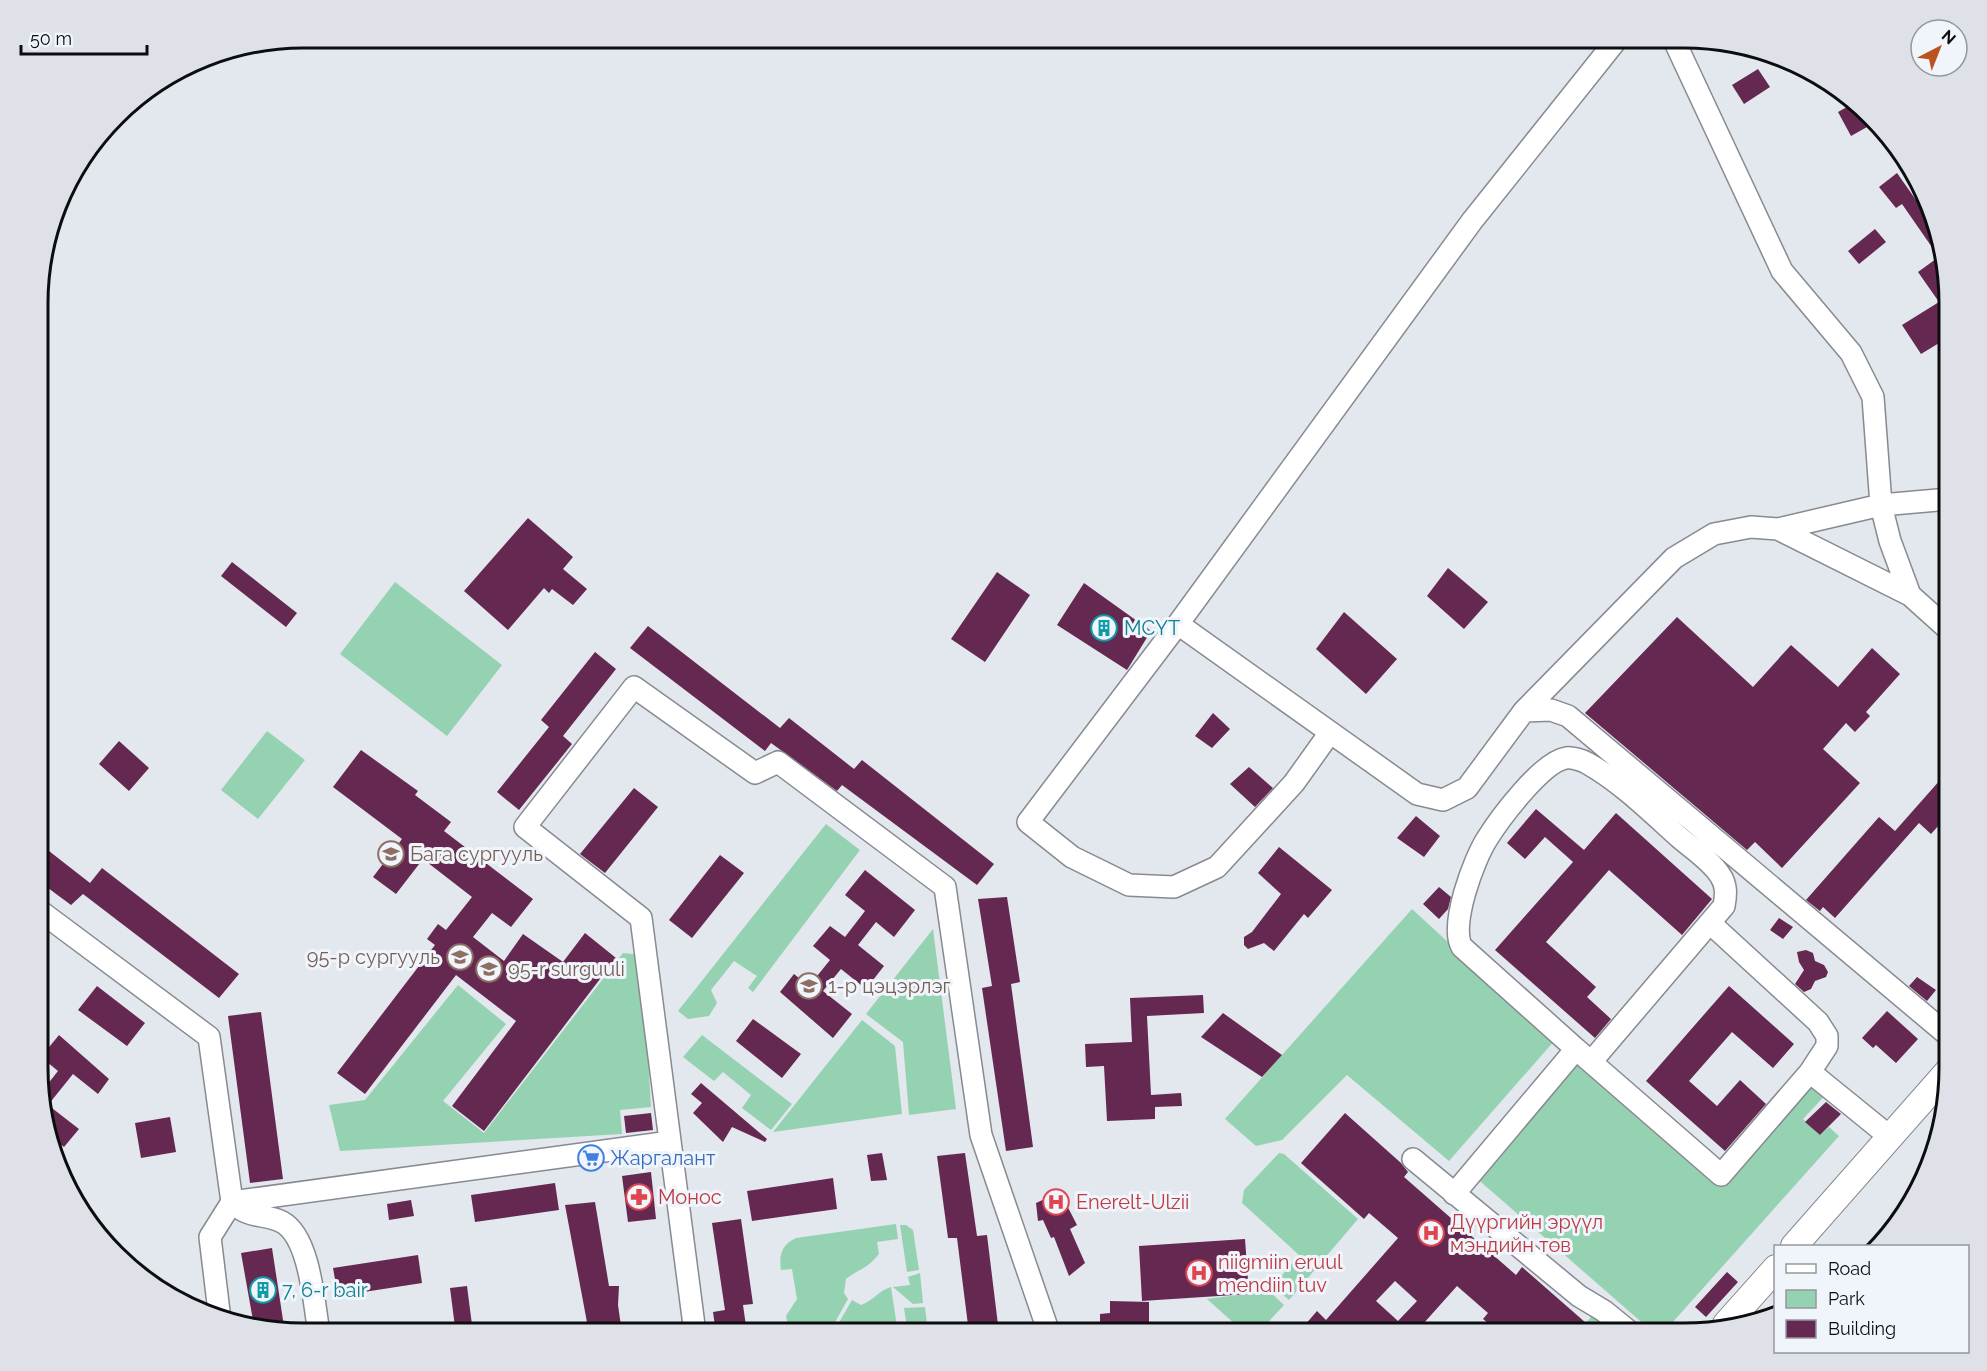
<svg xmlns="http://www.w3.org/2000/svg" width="1987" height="1371" font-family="Raleway,sans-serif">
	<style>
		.green { fill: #95d2b1 }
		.building { fill: #652850; fill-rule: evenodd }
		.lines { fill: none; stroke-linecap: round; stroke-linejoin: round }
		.minor-casing { stroke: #878a91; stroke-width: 24 }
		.tertiary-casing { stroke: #878a91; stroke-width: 28 }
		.minor { stroke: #fff; stroke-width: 21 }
		.tertiary { stroke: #fff; stroke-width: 26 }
		.labels { text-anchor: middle; stroke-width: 6; stroke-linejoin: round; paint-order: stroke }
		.culture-label { font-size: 20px; fill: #0d838f; stroke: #f0f4fb; text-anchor: start }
		.education-label { font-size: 20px; fill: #785e54; stroke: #f0f4fb; text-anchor: start }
		.shop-label { font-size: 20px; fill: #366cbe; stroke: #f0f4fb; text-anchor: start }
		.health-label { font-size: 20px; fill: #be3a42; stroke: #f0f4fb; text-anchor: start }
		.rim { fill: none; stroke: #0b0d0f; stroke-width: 3 }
	</style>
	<rect width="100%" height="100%" fill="#e3e7ee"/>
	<path class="green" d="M 395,582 L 502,665 L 447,736 L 340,654 Z
		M 267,731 L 305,760 L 258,819 L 221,790 Z
		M 826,824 L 860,850 L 753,992 L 748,988 L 757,976 L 734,961 L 711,990 L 717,1003 L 709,1016 L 688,1019 L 678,1011 Z
		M 1412,909 L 1555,1040 L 1449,1161 L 1347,1075 L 1282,1140 L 1256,1146 L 1225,1119 Z
		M 933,929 L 956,1109 L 909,1115 L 903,1042 L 866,1014 Z
		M 623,953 L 642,955 L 651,1107 L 620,1110 L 622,1134 L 340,1151 L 329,1105 L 365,1100 L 458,985 L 506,1024 L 443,1101 L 484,1133 Z
		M 862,1020 L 895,1046 L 902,1114 L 773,1132 Z
		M 702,1035 L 792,1104 L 771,1130 L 742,1108 L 751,1095 L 723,1072 L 714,1081 L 683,1057 Z
		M 1578,1055 L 1722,1181 L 1816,1074 L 1832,1088 L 1803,1119 L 1820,1135 L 1829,1127 L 1839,1136 L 1663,1333 L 1654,1333 L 1474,1176 Z
		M 1279,1153 L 1284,1154 L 1358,1219 L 1289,1300 L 1273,1286 L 1299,1255 L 1242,1203 L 1244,1190 Z
		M 896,1224 L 898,1239 L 877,1242 L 879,1254 C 866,1270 860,1268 846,1279 L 844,1293 L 848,1299 L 829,1333 L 790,1333 L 786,1316 L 797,1299 L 792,1269 L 781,1270 C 779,1255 781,1245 796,1238 Z
		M 900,1225 L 906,1225 L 913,1230 L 919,1270 L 907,1272 Z
		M 920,1273 L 923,1303 L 913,1304 L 893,1287 L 910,1285 L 908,1277 Z
		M 891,1287 L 898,1333 L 833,1333 L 852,1300 L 861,1305 C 874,1300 878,1291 891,1287 Z
		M 1269,1291 L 1284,1305 L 1258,1333 L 1245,1333 L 1207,1299 Z
		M 925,1307 L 928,1333 L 902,1333 L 907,1327 L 904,1308 Z
		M 1598,1309 L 1627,1333 L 1577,1333 Z"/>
	<path class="building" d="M 1758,69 L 1770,87 L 1744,104 L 1732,85 Z
		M 1854,103 L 1867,127 L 1851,136 L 1838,112 Z
		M 1897,173 L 1928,217 L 1939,252 L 1936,253 L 1902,204 L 1896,208 L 1879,187 Z
		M 1875,229 L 1886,242 L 1859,264 L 1848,251 Z
		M 1940,256 L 1949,286 L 1949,337 L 1921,354 L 1902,325 L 1939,302 L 1918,272 Z
		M 528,518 L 573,557 L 563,569 L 587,589 L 573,605 L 552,589 L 549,593 L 544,588 L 508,630 L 464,591 Z
		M 232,562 L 297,613 L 286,627 L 221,576 Z
		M 1448,568 L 1488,602 L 1464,629 L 1427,596 Z
		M 997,572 L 1030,595 L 985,662 L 951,639 Z
		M 1084,583 L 1151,631 L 1127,670 L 1057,625 Z
		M 1344,612 L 1397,659 L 1366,694 L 1316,649 Z
		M 1677,617 L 1753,687 L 1791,645 L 1838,687 L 1872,648 L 1900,674 L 1866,712 L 1870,716 L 1855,732 L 1846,723 L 1823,749 L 1860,783 L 1782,868 L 1755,842 L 1747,850 L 1585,713 Z
		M 648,626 L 780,728 L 789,718 L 854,769 L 862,760 L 994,864 L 977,885 L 842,785 L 837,791 L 771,743 L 765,751 L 630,648 Z
		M 595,652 L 616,669 L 563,736 L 572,744 L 519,810 L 497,792 L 549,727 L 541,720 Z
		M 1213,713 L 1230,729 L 1212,748 L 1195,736 Z
		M 119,741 L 149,768 L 129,791 L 99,764 Z
		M 361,750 L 418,791 L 415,795 L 451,822 L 444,831 L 533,899 L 511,927 L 492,913 L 473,937 L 504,961 L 523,934 L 563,962 L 585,933 L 616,958 L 484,1131 L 452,1106 L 516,1021 L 456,975 L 365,1094 L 337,1073 L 435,945 L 427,939 L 438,924 L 446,930 L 472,897 L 423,859 L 396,894 L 373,877 L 402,839 L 333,787 Z
		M 1249,767 L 1273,788 L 1255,807 L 1230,784 Z
		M 1941,779 L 1949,787 L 1949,814 L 1931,834 L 1919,823 L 1835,918 L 1823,907 L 1820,911 L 1806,900 L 1879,817 L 1895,831 Z
		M 634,788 L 658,807 L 605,873 L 580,854 Z
		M 1536,809 L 1584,850 L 1616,813 L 1712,899 L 1682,935 L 1609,870 L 1546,942 L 1596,987 L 1587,997 L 1611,1019 L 1595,1038 L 1495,950 L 1573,862 L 1545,837 L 1525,859 L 1507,843 Z
		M 1416,816 L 1440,836 L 1424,857 L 1397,838 Z
		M 40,844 L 90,883 L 102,868 L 239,974 L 219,998 L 83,894 L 71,905 L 40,882 Z
		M 1279,847 L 1332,890 L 1308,918 L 1304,914 L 1274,951 L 1264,943 L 1248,949 L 1244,945 L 1244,937 L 1252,932 L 1281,894 L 1258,873 Z
		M 720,855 L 744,873 L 692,938 L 669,920 Z
		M 865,870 L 915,910 L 894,937 L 876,922 L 858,945 L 884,966 L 866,989 L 841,969 L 823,991 L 852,1014 L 833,1038 L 780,992 L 794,974 L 809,986 L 830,960 L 813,946 L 830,926 L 845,937 L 865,911 L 845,895 Z
		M 1439,887 L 1451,897 L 1448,909 L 1439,919 L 1423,904 Z
		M 1007,897 L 1020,982 L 1011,984 L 1033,1147 L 1006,1151 L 982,988 L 992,986 L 978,899 Z
		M 1779,918 L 1793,927 L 1783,939 L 1770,930 Z
		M 1806,950 L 1813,953 L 1815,961 L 1824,965 L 1828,972 L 1826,977 L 1815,981 L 1811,989 L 1804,992 L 1795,984 L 1804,970 L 1799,962 L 1797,952 Z
		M 1917,977 L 1936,990 L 1927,1001 L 1909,986 Z
		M 97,986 L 145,1023 L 127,1046 L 78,1010 Z
		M 1729,986 L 1794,1044 L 1773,1068 L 1732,1032 L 1689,1081 L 1717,1106 L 1740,1080 L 1766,1104 L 1725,1151 L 1646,1081 Z
		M 1203,995 L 1204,1013 L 1147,1016 L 1151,1095 L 1181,1093 L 1182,1106 L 1155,1107 L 1155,1119 L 1107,1121 L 1104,1066 L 1086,1067 L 1085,1044 L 1132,1042 L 1130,998 Z
		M 1887,1011 L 1918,1039 L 1896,1063 L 1876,1045 L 1873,1048 L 1862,1038 Z
		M 261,1012 L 283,1179 L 250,1183 L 228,1016 Z
		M 1223,1013 L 1282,1055 L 1262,1077 L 1201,1037 Z
		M 753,1019 L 801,1054 L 782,1078 L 736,1041 Z
		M 59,1035 L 109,1079 L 98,1094 L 73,1074 L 48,1105 L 79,1129 L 64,1147 L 51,1137 L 40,1102 L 40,1094 L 58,1071 L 41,1057 Z
		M 701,1083 L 767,1139 L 765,1142 L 732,1127 L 723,1142 L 693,1113 L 702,1103 L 691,1094 Z
		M 1826,1102 L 1841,1114 L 1820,1135 L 1805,1122 Z
		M 651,1113 L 653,1130 L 626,1133 L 624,1116 Z
		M 1345,1113 L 1401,1163 L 1408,1172 L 1404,1177 L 1516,1275 L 1522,1267 L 1586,1323 L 1576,1333 L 1500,1333 L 1483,1319 L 1488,1313 L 1457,1286 L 1415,1333 L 1298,1333 L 1317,1311 L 1326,1320 L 1398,1238 L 1369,1213 L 1364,1219 L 1301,1163 ZM 1395,1281 L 1417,1301 L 1398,1321 L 1376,1301 Z
		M 170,1117 L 176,1152 L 141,1158 L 135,1123 Z
		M 882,1153 L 887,1180 L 871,1181 L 867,1155 Z
		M 965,1153 L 977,1236 L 987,1235 L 999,1333 L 969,1333 L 957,1238 L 948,1238 L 937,1156 Z
		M 651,1172 L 656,1219 L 628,1222 L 622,1176 Z
		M 833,1178 L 837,1209 L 752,1221 L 747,1191 Z
		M 555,1183 L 559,1210 L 475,1222 L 471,1195 Z
		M 1060,1192 L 1077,1225 L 1070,1229 L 1085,1263 L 1069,1276 L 1054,1237 L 1051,1238 L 1043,1220 L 1038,1221 L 1036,1203 Z
		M 411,1200 L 414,1216 L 389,1220 L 387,1204 Z
		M 595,1202 L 609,1286 L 619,1286 L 618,1305 L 622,1333 L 589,1333 L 565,1205 Z
		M 741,1219 L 753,1304 L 743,1305 L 747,1333 L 716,1333 L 713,1312 L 725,1310 L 712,1223 Z
		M 1245,1239 L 1249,1294 L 1142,1301 L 1139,1246 Z
		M 272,1248 L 285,1333 L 254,1326 L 241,1253 Z
		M 418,1255 L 422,1283 L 338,1296 L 333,1268 Z
		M 1727,1272 L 1738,1282 L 1706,1317 L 1695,1307 Z
		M 467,1286 L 472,1325 L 455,1327 L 450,1288 Z
		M 1110,1301 L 1149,1302 L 1149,1333 L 1100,1333 L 1100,1314 L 1110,1313 Z"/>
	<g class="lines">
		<g class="minor-casing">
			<path id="minor" d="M 1673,38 L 1782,271 L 1851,353 L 1873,397 L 1881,505 L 1890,541 L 1910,595 L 1949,630
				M 1778,529 L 1910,595
				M 1178,624 L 1417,794 L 1443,800 L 1467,788 L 1524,711 L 1551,710 L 1568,716 L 1949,1036
				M 1524,711 L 1674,558 L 1714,534 L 1751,527 L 1778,529 L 1881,505 L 1949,499
				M 1329,734 L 1294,783 L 1217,867 L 1174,887 L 1129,885 L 1072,857 L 1028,822 L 1178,624 L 1472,221 L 1618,38
				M 40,911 L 209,1037 L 232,1202 L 670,1142
				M 1576,1049 L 1462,947 C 1449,926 1474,859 1487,839 C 1500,818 1542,762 1566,758 C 1571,757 1582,760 1587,763 C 1621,782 1651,812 1680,838 C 1693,849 1711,861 1720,875 C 1727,885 1726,895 1724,906 L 1591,1062
				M 1810,1072 L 1890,1137
				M 1413,1159 L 1579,1296 L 1604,1311 L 1631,1333
				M 1454,1194 L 1576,1049 L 1721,1175 L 1810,1072 L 1827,1046 L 1827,1036 L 1818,1022 L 1710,923
				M 220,1320 L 210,1237 L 232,1202 C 248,1219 264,1213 282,1222 C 310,1237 314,1304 319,1333
				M 695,1333 L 641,918 L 525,827 L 634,687 L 755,773 L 778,762 L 945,887 L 981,1135 L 1049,1333"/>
		</g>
		<g class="tertiary-casing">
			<path id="tertiary" d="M 1794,1246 L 1949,1070
				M 1726,1324 L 1776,1268"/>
		</g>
		<use href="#minor" class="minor"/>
		<use href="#tertiary" class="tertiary"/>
	</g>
	<defs>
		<g id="building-ring" transform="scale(1.35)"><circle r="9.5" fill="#f0f4fb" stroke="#0f9aa8" stroke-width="1.5"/><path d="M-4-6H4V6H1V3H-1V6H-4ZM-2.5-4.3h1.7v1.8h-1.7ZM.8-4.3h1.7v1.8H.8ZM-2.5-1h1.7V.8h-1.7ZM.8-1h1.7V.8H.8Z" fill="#0f9aa8"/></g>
		<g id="school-ring" transform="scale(1.35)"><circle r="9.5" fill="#f0f4fb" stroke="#8d6e63" stroke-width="1.5"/><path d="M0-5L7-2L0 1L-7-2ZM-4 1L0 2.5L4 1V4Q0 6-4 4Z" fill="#8d6e63"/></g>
		<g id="supermarket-ring" transform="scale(1.35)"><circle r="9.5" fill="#f0f4fb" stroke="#3f7fe0" stroke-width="1.5"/><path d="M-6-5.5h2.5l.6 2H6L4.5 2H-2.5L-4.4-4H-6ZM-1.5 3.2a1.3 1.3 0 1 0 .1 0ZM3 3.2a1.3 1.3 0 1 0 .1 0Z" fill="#3f7fe0"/></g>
		<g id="pharmacy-ring" transform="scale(1.35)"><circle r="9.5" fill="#f0f4fb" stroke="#e0444e" stroke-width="1.5"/><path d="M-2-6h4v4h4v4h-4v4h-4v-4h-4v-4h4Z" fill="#e0444e"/></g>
		<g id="hospital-ring" transform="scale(1.35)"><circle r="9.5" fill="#f0f4fb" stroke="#e0444e" stroke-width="1.5"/><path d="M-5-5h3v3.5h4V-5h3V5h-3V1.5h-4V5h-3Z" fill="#e0444e"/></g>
	</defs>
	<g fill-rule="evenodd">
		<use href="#building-ring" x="1104" y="628"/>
		<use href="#school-ring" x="391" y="854"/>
		<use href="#school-ring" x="460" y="957"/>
		<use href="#school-ring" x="489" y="969"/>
		<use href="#school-ring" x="809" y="986"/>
		<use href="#supermarket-ring" x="591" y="1158"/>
		<use href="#pharmacy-ring" x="639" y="1197"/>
		<use href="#hospital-ring" x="1056" y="1202"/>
		<use href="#hospital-ring" x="1431" y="1233"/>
		<use href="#hospital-ring" x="1199" y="1273"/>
		<use href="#building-ring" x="263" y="1290"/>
	</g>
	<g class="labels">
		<g class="culture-label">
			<text x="1124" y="635">МСҮТ</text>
			<text x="282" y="1297">7, 6-r bair</text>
		</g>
		<g class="education-label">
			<text x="410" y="861">Бага сургууль</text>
			<text x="440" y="964" text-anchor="end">95-р сургууль</text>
			<text x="508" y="976">95-r surguuli</text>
			<text x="828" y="993">1-р цэцэрлэг</text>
		</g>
		<g class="shop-label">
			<text x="610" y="1165">Жаргалант</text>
		</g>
		<g class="health-label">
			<text x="658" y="1204">Монос</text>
			<text x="1076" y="1209">Enerelt-Ulzii</text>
			<text x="1450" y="1229">Дүүргийн эрүүл<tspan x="1450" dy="23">мэндийн төв</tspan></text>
			<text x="1218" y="1269">niigmiin eruul<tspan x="1218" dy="23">mendiin tuv</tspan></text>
		</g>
	</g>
	<path d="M0 0H1987V1371H0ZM303 48H1684A255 255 0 0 1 1939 303V1068A255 255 0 0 1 1684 1323H303A255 255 0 0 1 48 1068V303A255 255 0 0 1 303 48Z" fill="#dee2e8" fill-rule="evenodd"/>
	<path class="rim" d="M303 48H1684A255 255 0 0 1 1939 303V1068A255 255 0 0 1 1684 1323H303A255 255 0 0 1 48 1068V303A255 255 0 0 1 303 48Z"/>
	<rect x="1774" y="1245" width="195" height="108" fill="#f0f4fb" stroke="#94989d" stroke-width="1.5"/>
	<rect x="1786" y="1264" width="30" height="9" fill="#ffffff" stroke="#94989d" stroke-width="1.5"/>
	<text x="1828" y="1275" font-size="18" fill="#0b0d0f">Road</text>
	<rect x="1786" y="1290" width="30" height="18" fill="#95d2b1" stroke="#94989d" stroke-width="1.5"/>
	<text x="1828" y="1305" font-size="18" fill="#0b0d0f">Park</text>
	<rect x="1786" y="1320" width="30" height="18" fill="#652850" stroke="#94989d" stroke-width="1.5"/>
	<text x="1828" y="1335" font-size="18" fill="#0b0d0f">Building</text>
	<g transform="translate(1939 48) rotate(42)"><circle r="28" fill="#f0f4fb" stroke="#94989d" stroke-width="1.5"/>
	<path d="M0-4.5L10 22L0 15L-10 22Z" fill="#b95421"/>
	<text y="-9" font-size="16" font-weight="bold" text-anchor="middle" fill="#0b0d0f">N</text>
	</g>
	<path d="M21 45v9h126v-9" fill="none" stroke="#0b0d0f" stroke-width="3"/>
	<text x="30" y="45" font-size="18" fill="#0b0d0f" stroke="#f0f4fb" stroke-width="4.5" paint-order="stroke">50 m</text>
</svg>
